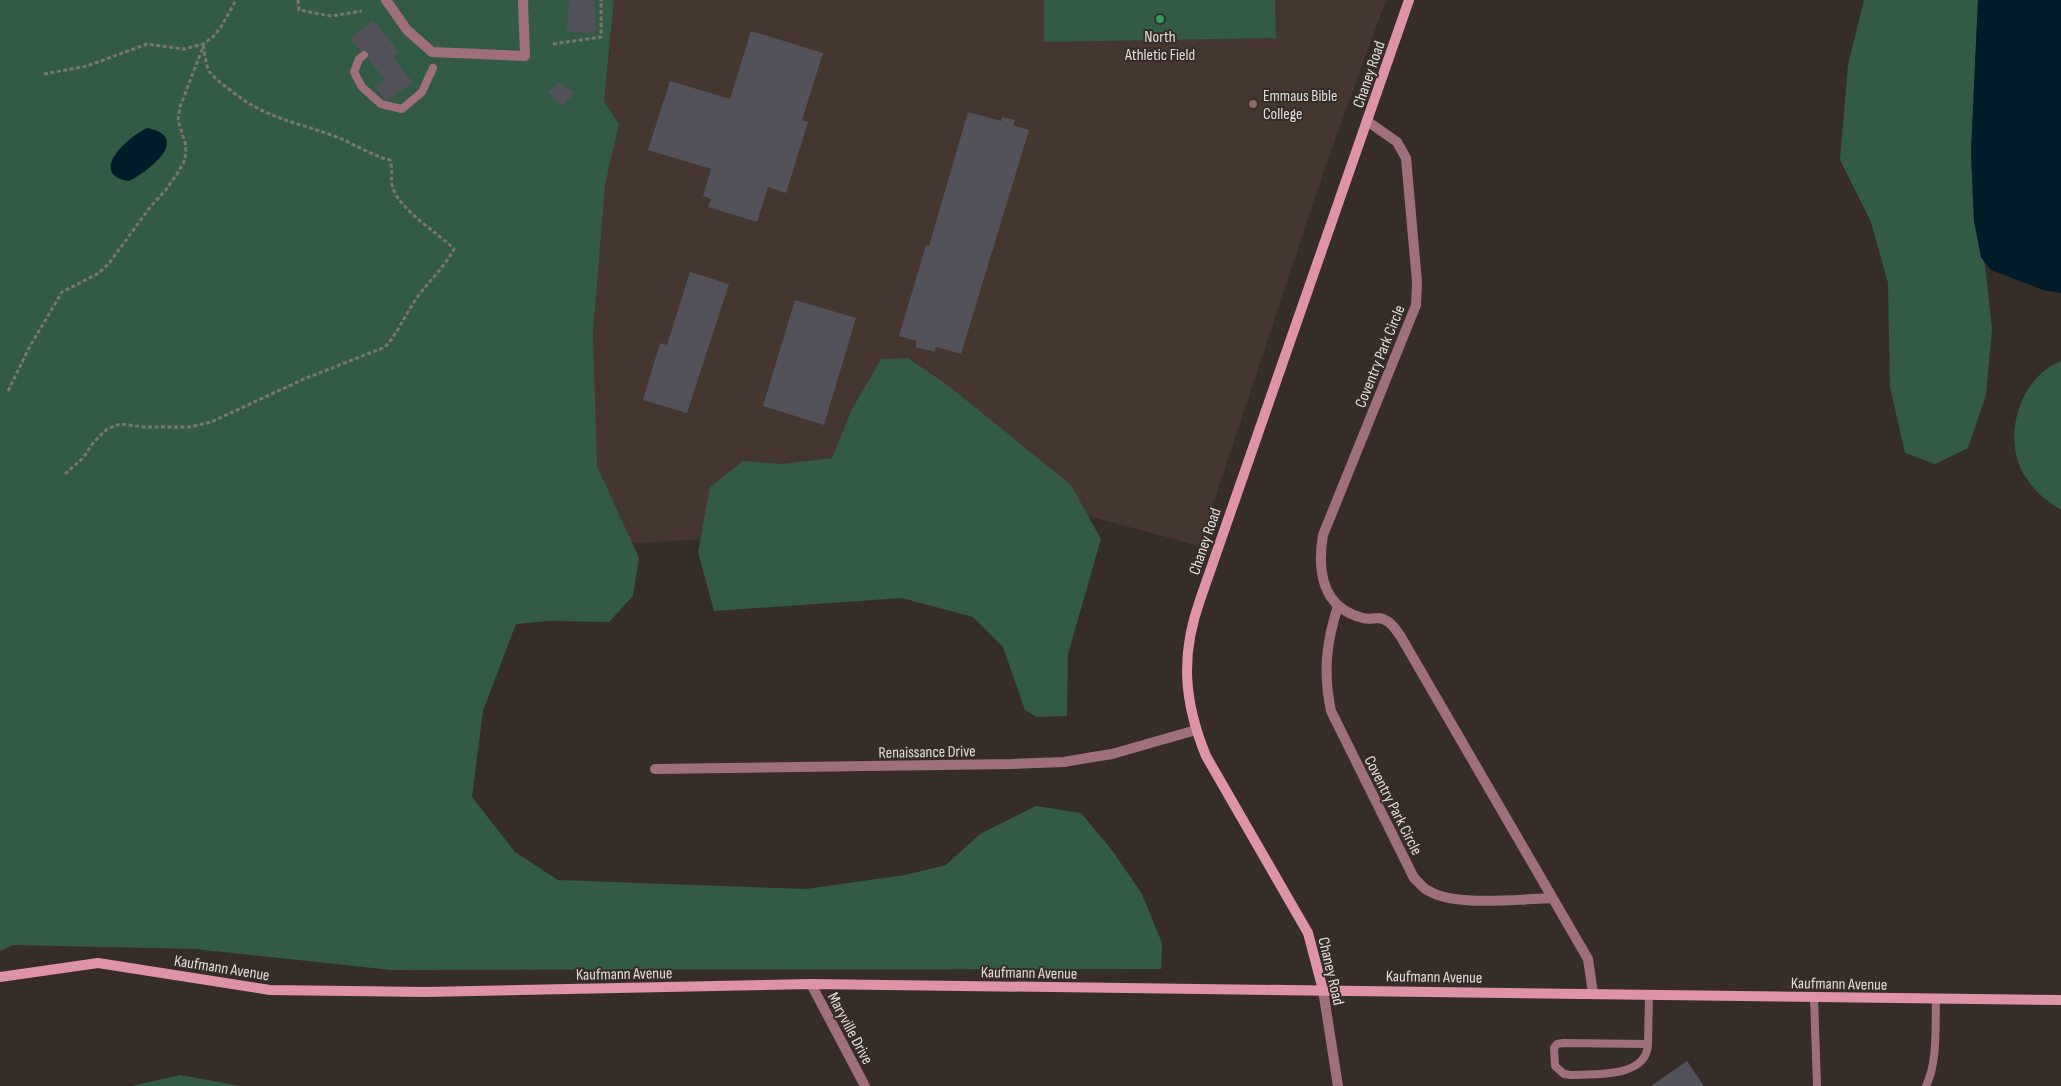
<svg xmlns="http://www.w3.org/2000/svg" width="2061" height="1086" font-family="'Sofia Sans Condensed',sans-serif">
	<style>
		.built { fill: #45362f }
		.green { fill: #325a44 }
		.water { fill: #001c2b }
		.building { fill: #53525b }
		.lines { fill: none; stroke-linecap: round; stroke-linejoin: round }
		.path { stroke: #7b7470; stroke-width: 3; stroke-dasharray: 4 2.5; stroke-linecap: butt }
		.lane { stroke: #9f707b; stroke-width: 8 }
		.street { stroke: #9f707b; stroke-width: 10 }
		.secondary { stroke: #de93a6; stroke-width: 10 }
		.leisure-dot { fill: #2e9e5b; stroke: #362d29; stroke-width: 2 }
		.education-dot { fill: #8d6e63; stroke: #362d29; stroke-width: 2 }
		.labels { text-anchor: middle; stroke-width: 4; stroke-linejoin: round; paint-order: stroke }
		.poi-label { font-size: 16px; fill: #e2ddda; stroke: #362d29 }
		.street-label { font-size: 16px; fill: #e2ddda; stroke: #362d29 }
	</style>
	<rect width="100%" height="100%" fill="#362d29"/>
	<path class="built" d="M 614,0 L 1386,0 L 1326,165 L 1199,546 L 1085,515 L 560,548 Z"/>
	<path class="green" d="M 0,0 L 614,0 L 604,101 L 619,124 L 605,185 L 593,333 L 597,466 L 639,558 L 633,596 L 609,622 L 548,621 L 516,624 L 483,711 L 472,797 L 515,852 L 558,880 L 806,889 L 905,875 L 946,865 L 980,834 L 1036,806 L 1081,813 L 1111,849 L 1142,894 L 1162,943 L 1161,969 L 391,970 L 195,949 L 13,945 L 0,951 Z
		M 1044,0 L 1275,0 L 1276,38 L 1044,42 Z
		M 1864,0 L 1978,0 L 1971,152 L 1974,221 L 1981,257 L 1985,264 L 1992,329 L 1986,395 L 1968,448 L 1935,464 L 1905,453 L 1890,387 L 1888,283 L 1871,222 L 1840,160 L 1848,65 Z
		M 908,358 L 950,387 L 1071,485 L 1101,539 L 1068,654 L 1067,716 L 1037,717 L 1025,710 L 1003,647 L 973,617 L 902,598 L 714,611 L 698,552 L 710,487 L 743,461 L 783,464 L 832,458 L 852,409 L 881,359 Z
		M 2061,361 L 2061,510 C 2047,501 2036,493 2027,479 C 2000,442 2018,378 2061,361 Z
		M 180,1075 L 241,1086 L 132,1086 Z"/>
	<path class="water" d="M 1978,0 L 2061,0 L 2061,293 L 2043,290 L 1991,270 L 1981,257 L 1974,221 L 1971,152 Z
		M 147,128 C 193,137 148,172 129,181 C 86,174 129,136 147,128 Z"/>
	<path class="building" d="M 569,0 L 594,0 L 596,33 L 567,32 Z
		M 373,20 L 399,52 L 393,56 L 413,83 L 388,100 L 384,99 L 375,87 L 385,80 L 368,59 L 369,52 L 366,50 L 360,51 L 350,38 Z
		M 751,31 L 823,53 L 802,120 L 808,122 L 786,193 L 768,187 L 757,222 L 708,207 L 711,199 L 703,196 L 711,169 L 648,150 L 670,81 L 730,99 Z
		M 559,82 L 575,93 L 563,106 L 547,93 Z
		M 968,112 L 1001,121 L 1002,117 L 1015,120 L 1013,125 L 1029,130 L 961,354 L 936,347 L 935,352 L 915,347 L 917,341 L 899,336 L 926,245 L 929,246 Z
		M 690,272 L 729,284 L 687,413 L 643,400 L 660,343 L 667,345 Z
		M 795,300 L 856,318 L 824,425 L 763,406 Z
		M 1687,1061 L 1704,1086 L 1651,1086 Z"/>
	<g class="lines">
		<path class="path" d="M 298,0 L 299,10 L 331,16 L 362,11
			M 553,44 L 601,37 L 601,0
			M 44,74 L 87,66 L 147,44 L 184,49 L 203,44 L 212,38 L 221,27 L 236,0
			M 8,391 L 30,346 L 62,292 L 99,273 L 110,262 L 151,206 L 165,191 L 177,174 L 185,160 L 186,146 L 178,120 L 180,107 L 203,47
			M 65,474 L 83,458 L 93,443 L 107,429 L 120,424 L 144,427 L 190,427 L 211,422 L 304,379 L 385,347 C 399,332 406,312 419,295 C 431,279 445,266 454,249 C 437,232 404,213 394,191 C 389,181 394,171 390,160 C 370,155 353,143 334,136 C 293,121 264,118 229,89 C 222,84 214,78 209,71 C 205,63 205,53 203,44"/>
		<path class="lane" d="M 364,55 L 359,59 L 354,72 L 362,87 L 381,104 L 402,109 L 422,92 L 433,68
			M 1814,997 L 1817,1086
			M 1648,1044 L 1563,1043 L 1557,1044 L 1554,1048 L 1555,1066 L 1564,1074 L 1571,1075 C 1595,1074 1647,1078 1648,1044 L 1649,994
			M 1926,1086 C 1938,1061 1935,1027 1936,1000"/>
		<path class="street" d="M 386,0 L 407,30 L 432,52 L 525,56 L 523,0
			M 1367,121 L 1397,142 L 1406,158 L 1417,282 L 1416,305 L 1323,535 C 1317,571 1322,608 1363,618 C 1368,620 1373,618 1379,618 C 1390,620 1395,628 1401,637 L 1588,959 L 1593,993
			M 1338,606 C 1326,643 1323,673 1331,711 L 1414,878 C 1419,882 1423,889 1429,891 C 1455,907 1521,899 1552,898
			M 655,769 L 1012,764 L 1064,762 L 1087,758 L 1112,754 L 1196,730
			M 811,984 L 865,1086
			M 1323,990 L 1338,1086"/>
		<path class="secondary" d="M 0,977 L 98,963 L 270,990 L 425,992 L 811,984 L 2061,1000
			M 1323,990 L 1308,933 L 1206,756 C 1184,702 1180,656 1200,600 L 1409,0"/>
	</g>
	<circle class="leisure-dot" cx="1160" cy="19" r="5"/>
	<circle class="education-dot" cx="1253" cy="104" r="5"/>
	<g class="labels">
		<g class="poi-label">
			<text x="1160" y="42">North<tspan x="1160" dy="18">Athletic Field</tspan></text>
			<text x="1263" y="101" text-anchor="start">Emmaus Bible<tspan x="1263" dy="18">College</tspan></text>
		</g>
		<g class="street-label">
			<text transform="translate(1368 74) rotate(-71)" y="6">Chaney Road</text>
			<text transform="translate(1379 356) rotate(-68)" y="6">Coventry Park Circle</text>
			<text transform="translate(1204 541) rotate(-71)" y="6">Chaney Road</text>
			<text transform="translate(927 751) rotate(-1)" y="6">Renaissance Drive</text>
			<text transform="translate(1394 805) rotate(63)" y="6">Coventry Park Circle</text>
			<text transform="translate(222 967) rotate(9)" y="6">Kaufmann Avenue</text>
			<text transform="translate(1332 971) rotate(77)" y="6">Chaney Road</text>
			<text transform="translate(1029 972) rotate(1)" y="6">Kaufmann Avenue</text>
			<text transform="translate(624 973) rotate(-1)" y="6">Kaufmann Avenue</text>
			<text transform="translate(1434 976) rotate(1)" y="6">Kaufmann Avenue</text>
			<text transform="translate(1839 983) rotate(1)" y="6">Kaufmann Avenue</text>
			<text transform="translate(851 1028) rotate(62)" y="6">Maryville Drive</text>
		</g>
	</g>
</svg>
